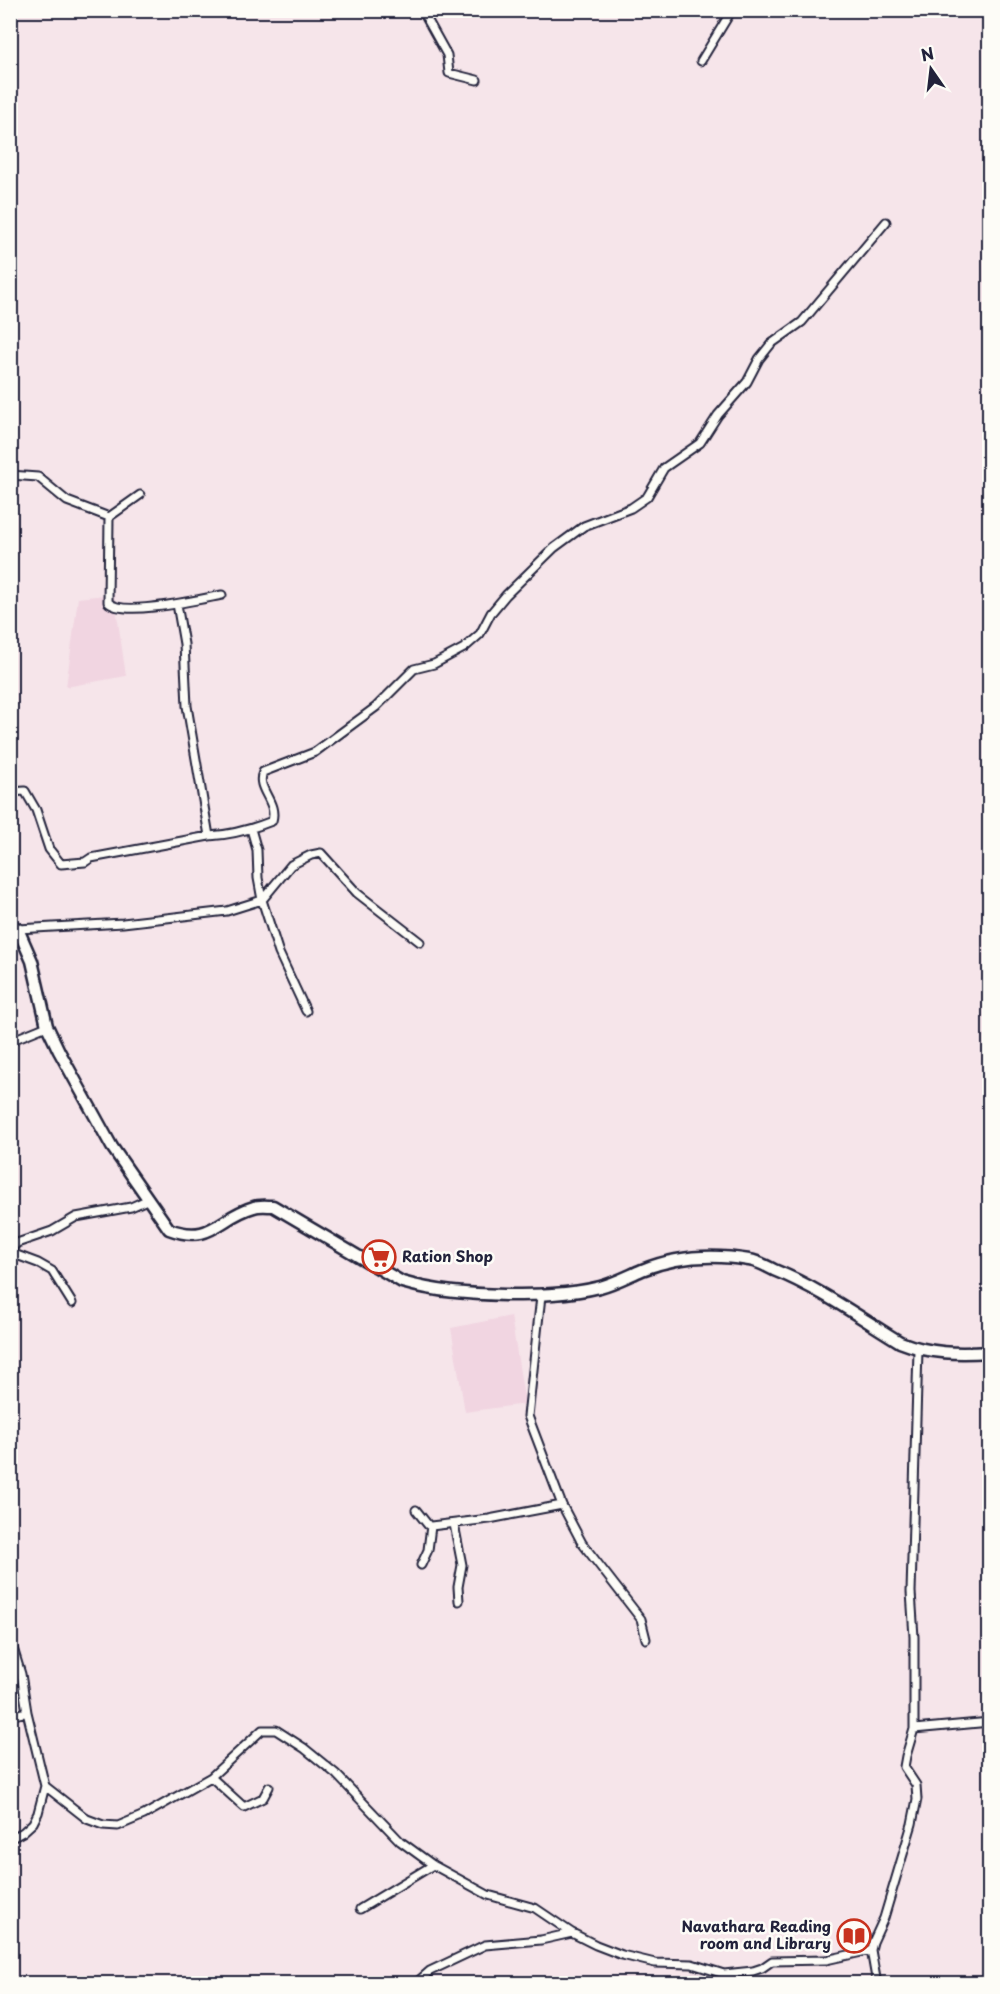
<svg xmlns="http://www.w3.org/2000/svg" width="1000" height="1994" font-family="'Playpen Sans',sans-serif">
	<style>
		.built { fill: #f1d5e1 }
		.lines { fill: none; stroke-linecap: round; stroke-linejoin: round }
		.street-casing { stroke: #22223b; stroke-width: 11 }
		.secondary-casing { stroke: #22223b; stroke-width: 15 }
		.street { stroke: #fdfcf7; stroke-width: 7 }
		.secondary { stroke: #fdfcf7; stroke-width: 10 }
		.labels { text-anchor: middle; stroke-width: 5; stroke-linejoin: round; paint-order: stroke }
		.poi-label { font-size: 15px; font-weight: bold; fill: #22223b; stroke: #fdfcf7; text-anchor: start }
	</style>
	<rect width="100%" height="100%" fill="#f6e5ea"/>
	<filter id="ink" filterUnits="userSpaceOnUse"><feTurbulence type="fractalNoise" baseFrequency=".0167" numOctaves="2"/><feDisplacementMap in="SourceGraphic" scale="12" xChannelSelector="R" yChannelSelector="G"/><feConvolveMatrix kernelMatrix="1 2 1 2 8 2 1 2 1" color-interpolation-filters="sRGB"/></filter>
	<g filter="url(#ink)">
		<path class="built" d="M 114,594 L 126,676 L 66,687 L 78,598 Z
			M 511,1316 L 525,1404 L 465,1412 L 451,1328 Z"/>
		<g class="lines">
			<g class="street-casing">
				<path id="street" d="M 422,10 L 447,55 L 449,73 L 477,80
					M 701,61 L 732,10
					M 10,475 L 38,477 L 67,501 L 109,517
					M 109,517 L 108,602 C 121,618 201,599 222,595
					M 109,517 L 140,495
					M 177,604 L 184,644 L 187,706 L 209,836
					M 10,792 L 25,791 L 36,810 L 49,849 L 61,864 L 85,862 L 91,858 L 209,836 C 231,835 252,829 272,821 C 278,801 255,789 263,772 L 315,752 L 376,707 L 414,669 L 434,664 L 464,648 L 480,634 L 491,613 L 506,595 L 554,548 L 584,526 L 631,508 L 647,497 L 664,468 L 700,443 L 718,415 L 747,382 L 759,359 L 771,344 L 802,322 L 886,222
					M 251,829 L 257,850 L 258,878 L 262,900 L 279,953 L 306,1011
					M 18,929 L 123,923 L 227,911 L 262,900 L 291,865 L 311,855 L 321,853 L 357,893 L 420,942
					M 10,1041 L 47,1026
					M 541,1296 L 528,1416 L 562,1505 L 582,1543 L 641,1619 L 646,1639
					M 72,1303 L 52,1271 L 38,1263 L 14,1254 L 11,1249 L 17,1243 L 52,1231 L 76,1217 L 131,1207 L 149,1199
					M 416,1510 L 428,1525 L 431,1526 L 489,1519 L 562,1505
					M 454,1524 L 462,1565 L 458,1587 L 459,1601
					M 421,1565 L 428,1550 L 431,1526
					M 10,1638 L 21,1674 L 27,1712 L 45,1786 L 38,1813 L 33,1823 L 23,1832 L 10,1839
					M 10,1716 L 27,1712
					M 914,1729 L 914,1637 L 911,1592 L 918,1350
					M 45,1786 L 87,1819 L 103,1825 L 118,1826 L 144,1815 L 211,1777
					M 269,1787 L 263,1798 L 244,1807 L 211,1777 L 262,1730 L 276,1730 L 304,1748 L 336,1774 L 400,1841 L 433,1865 L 488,1895 L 535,1908 L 572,1933
					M 360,1909 L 433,1865
					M 871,1950 L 877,1984
					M 415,1984 L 430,1971 L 485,1945 L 541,1940 L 572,1933 L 596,1945 L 622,1955 L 655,1963 L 692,1964 L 724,1974 L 753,1971 L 762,1968 L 772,1961 L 826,1960 L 871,1950 L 873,1942 L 884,1918 L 912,1824 L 917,1799 L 916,1785 L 904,1767 L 906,1756 L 914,1729 L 990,1722"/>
			</g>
			<g class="secondary-casing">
				<path id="secondary" d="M 10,924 L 18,929 L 32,961 L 47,1026 L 59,1051 L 112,1147 L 169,1229 C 212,1245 218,1217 254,1207 C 259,1205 267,1206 273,1206 L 402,1282 C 436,1292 470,1294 505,1295 C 538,1295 568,1295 600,1287 C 615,1283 628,1276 642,1270 C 676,1256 713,1254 749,1260 C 758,1261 766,1266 774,1270 C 819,1288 859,1317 900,1342 C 930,1354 958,1354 990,1352"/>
			</g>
			<use href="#street" class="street"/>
			<use href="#secondary" class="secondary"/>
		</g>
	</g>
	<defs>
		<g id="supermarket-ring" transform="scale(1.725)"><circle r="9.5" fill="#fdfcf7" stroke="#c8321e" stroke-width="1.5"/><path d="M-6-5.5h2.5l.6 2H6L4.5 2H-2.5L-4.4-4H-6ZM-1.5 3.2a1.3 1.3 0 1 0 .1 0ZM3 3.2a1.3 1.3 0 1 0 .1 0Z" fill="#c8321e"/></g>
		<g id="library-ring" transform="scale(1.725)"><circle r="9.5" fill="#fdfcf7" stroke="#c8321e" stroke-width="1.5"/><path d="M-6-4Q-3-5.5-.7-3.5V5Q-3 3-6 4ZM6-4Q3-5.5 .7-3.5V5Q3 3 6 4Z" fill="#c8321e"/></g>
	</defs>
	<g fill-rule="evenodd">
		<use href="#supermarket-ring" x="379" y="1257"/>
		<use href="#library-ring" x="854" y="1936"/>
	</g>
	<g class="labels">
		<g class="poi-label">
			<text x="402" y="1262">Ration Shop</text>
			<text x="831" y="1932" text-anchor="end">Navathara Reading<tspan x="831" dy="17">room and Library</tspan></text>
		</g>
	</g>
	<rect width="1000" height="1994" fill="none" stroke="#fdfcf7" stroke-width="36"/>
	<rect x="18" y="18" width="964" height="1958" fill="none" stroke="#22223b" stroke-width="2" filter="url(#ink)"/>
	<g transform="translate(931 69) rotate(346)" stroke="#fdfcf7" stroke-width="4.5" paint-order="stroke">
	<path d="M0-4.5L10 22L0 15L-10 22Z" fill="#22223b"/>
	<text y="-9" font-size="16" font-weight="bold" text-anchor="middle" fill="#22223b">N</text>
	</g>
</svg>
